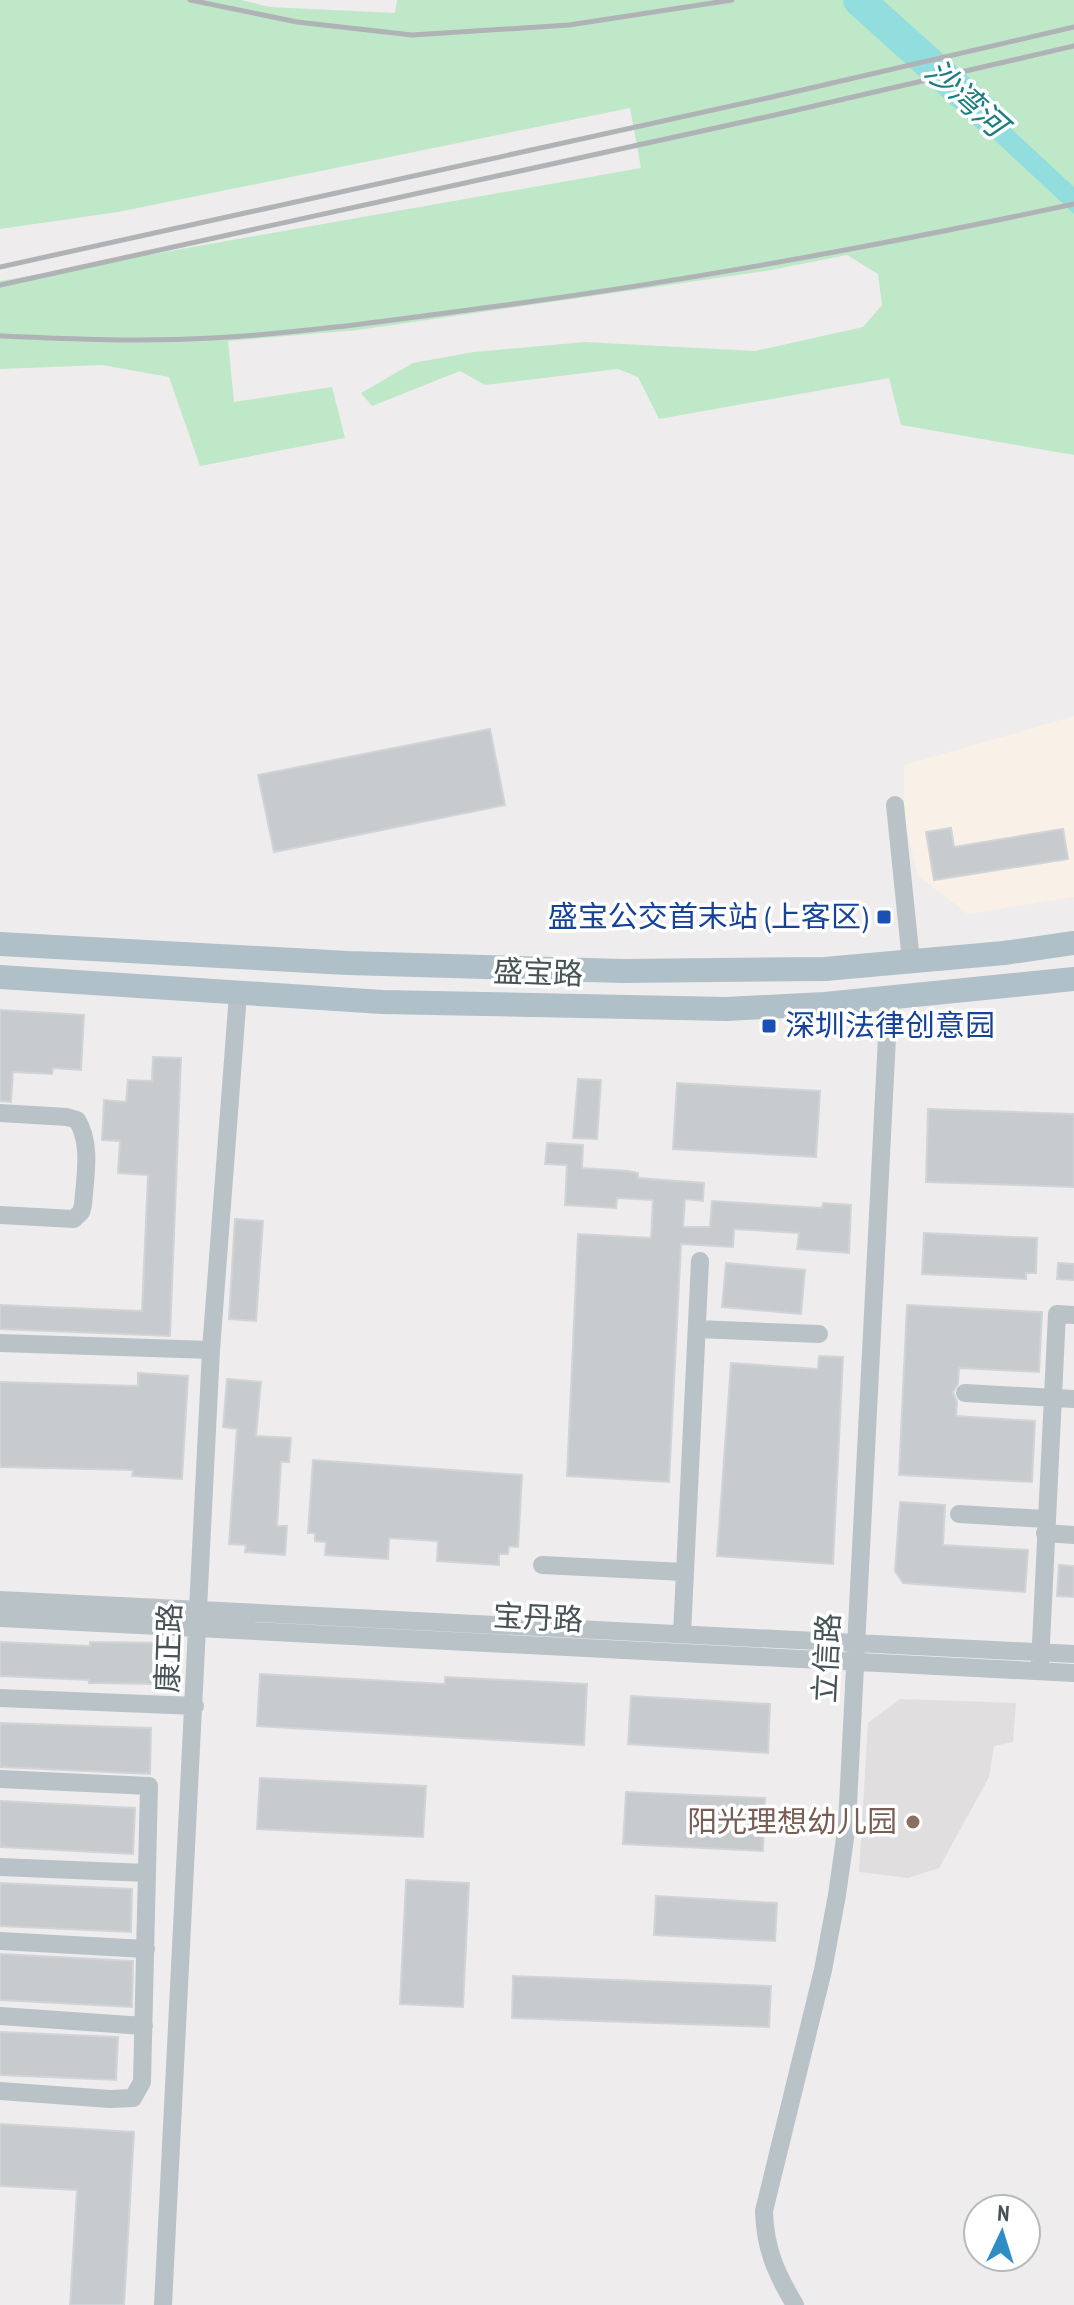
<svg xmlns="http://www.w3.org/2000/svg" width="1074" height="2305" font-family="'PT Sans Narrow','Noto Sans SC',sans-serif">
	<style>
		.commercial { fill: #f9f0e7 }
		.education { fill: #e0dede }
		.green { fill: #bfe8c8 }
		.water { fill: #92dedf }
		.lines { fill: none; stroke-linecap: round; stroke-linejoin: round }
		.river { stroke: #92dedf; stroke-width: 32 }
		.building { fill: #c7cbce; stroke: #d1d4d7; stroke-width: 2 }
		.minor { stroke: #b9c3c7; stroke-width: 18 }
		.major { stroke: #afc0c8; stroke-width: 24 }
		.rail { stroke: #afb3b6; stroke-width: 5 }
		.transit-dot { fill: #1a4fb4; stroke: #fff; stroke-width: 3 }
		.education-dot { fill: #8d6e63; stroke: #fff; stroke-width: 3 }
		.labels { text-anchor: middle; stroke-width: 7; stroke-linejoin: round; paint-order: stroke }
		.transit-label { font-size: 30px; fill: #164399; stroke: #fff; text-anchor: end }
		.street-label { font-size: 30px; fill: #475357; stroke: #fff }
		.education-label { font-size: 30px; fill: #785e54; stroke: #fff; text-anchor: end }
		.water-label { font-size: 32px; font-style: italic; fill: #1c7e80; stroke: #fff }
	</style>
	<rect width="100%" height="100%" fill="#efeced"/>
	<path class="commercial" d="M 1074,716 L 1074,897 L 968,914 L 918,876 L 904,819 L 904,765 Z"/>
	<path class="education" d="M 900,1699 L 1016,1703 L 1013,1742 L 994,1746 L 989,1777 L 939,1868 L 908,1878 L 859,1872 L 868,1723 Z"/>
	<path class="green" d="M 0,0 L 241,0 L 270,7 L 395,13 L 397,0 L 1074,0 L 1074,455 L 901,425 L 889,378 L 659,419 L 638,377 L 618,369 L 485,385 L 460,371 L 372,406 L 361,393 L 413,363 L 474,352 L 585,342 L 755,351 L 863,327 L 882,305 L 878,274 L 847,255 L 766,271 L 358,330 L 228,341 L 234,402 L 332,387 L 345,438 L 200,466 L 169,377 L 102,365 L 0,369 L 0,281 L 641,168 L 630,108 L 118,212 L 0,229 Z"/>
	<path class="water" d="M 959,90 L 990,109 L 1074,187 L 1074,214 L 973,120 Z"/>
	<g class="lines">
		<path class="river" d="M 859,0 L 990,118"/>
	</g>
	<path class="building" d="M 490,729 L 505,805 L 274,852 L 258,775 Z
		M 951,828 L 954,847 L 1063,829 L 1068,859 L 934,880 L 926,832 Z
		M 0,1010 L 84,1015 L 81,1070 L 53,1068 L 52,1074 L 13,1072 L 11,1102 L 0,1101 Z
		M 153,1057 L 181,1058 L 170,1336 L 0,1329 L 0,1305 L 142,1311 L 148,1175 L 118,1173 L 120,1141 L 102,1140 L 104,1100 L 126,1102 L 128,1080 L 152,1081 Z
		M 578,1079 L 601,1080 L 597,1139 L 573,1138 Z
		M 677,1083 L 820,1091 L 816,1157 L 673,1149 Z
		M 928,1109 L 1074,1114 L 1074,1187 L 926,1182 Z
		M 547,1143 L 583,1145 L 582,1168 L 628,1171 L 638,1173 L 638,1178 L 704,1183 L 703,1201 L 685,1199 L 683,1227 L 710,1227 L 712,1201 L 822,1208 L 823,1203 L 851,1205 L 849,1253 L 797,1249 L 799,1233 L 734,1229 L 733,1247 L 681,1244 L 669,1482 L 567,1476 L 578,1234 L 651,1238 L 653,1200 L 617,1198 L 616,1208 L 565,1205 L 567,1165 L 545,1164 Z
		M 235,1219 L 263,1221 L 256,1321 L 229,1319 Z
		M 924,1233 L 1037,1238 L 1036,1273 L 1026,1273 L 1026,1279 L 922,1274 Z
		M 726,1263 L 805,1270 L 801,1314 L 722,1307 Z
		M 1058,1263 L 1074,1264 L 1074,1280 L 1057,1279 Z
		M 907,1305 L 1042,1312 L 1039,1372 L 959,1368 L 958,1384 L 953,1392 L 957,1402 L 956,1416 L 1035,1421 L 1032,1482 L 899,1475 Z
		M 819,1356 L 843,1357 L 833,1564 L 717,1556 L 731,1363 L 818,1369 Z
		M 138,1373 L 188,1376 L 182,1479 L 132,1476 L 133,1470 L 0,1467 L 0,1382 L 138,1386 Z
		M 227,1379 L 261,1382 L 256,1436 L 291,1438 L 289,1462 L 281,1462 L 277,1526 L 287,1526 L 285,1555 L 245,1552 L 246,1545 L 229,1544 L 237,1429 L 223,1427 Z
		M 313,1460 L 522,1475 L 518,1547 L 509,1546 L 508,1554 L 499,1554 L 499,1565 L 437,1561 L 438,1541 L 389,1538 L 388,1559 L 325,1555 L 326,1542 L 315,1541 L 315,1533 L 308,1533 Z
		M 900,1502 L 945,1505 L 943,1545 L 1028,1550 L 1025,1592 L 903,1583 L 895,1571 Z
		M 1059,1565 L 1074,1566 L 1074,1597 L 1057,1596 Z
		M 0,1642 L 90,1646 L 90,1642 L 167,1643 L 167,1662 L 160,1662 L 160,1684 L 89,1683 L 89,1680 L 0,1676 Z
		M 260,1674 L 445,1684 L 445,1677 L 587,1684 L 584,1745 L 257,1726 Z
		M 631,1696 L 770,1704 L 768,1753 L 628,1744 Z
		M 0,1723 L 151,1728 L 150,1774 L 0,1767 Z
		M 260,1778 L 426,1786 L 423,1837 L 257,1829 Z
		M 626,1792 L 765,1798 L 763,1851 L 623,1844 Z
		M 0,1801 L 135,1808 L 133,1854 L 0,1847 Z
		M 406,1880 L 469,1883 L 463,2007 L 400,2004 Z
		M 0,1883 L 132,1889 L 131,1932 L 0,1926 Z
		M 656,1896 L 777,1903 L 775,1941 L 654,1935 Z
		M 0,1954 L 133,1961 L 132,2007 L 0,2000 Z
		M 513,1976 L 771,1986 L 769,2027 L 512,2018 Z
		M 0,2032 L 118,2037 L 116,2080 L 0,2075 Z
		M 0,2124 L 134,2132 L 124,2305 L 70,2305 L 77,2190 L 0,2186 Z"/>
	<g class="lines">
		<path class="minor" d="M 895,805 L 911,961
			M 0,1113 L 67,1117 L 77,1120 C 92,1144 85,1177 83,1205 L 81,1212 L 74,1219 L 0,1215
			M 697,1329 L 819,1334
			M 0,1343 L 211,1350
			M 965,1393 L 1074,1399
			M 959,1514 L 1046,1519
			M 1045,1533 L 1074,1535
			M 542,1565 L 684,1572
			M 0,1600 L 1074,1654
			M 0,1618 L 1074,1673
			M 682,1634 L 700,1261
			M 1040,1664 L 1057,1314 L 1074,1315
			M 0,1698 L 195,1706
			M 0,1779 L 149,1786 L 142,2082 L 133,2098 L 110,2099 L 0,2091
			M 0,1867 L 147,1873
			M 0,1941 L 146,1949
			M 0,2016 L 144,2026
			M 163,2305 L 211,1350 L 238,994
			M 795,2305 C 776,2273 765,2249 764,2211 L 823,1970 L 837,1895 L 847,1824 L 889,998"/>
		<path class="major" d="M 0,944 L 348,963 L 623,971 L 825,969 L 1004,953 L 1074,943
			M 0,977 L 382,1002 L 726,1009 L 825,1004 L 1074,979"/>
		<path class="rail" d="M 190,0 L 297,22 L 412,35 L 569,25 L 732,0
			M 0,267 L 772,97 L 1074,27
			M 0,285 L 775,115 L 1074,46
			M 0,336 C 71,339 141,342 212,338 C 303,333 393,320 483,308 C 682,282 878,246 1074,204"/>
	</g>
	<g class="transit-dot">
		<rect x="876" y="909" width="16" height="16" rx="4"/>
		<rect x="761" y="1018" width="16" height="16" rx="4"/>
	</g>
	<circle class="education-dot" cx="913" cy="1822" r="8"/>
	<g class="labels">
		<g class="transit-label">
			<text x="868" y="927">盛宝公交首末站 (上客区)</text>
			<text x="785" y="1036" text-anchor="start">深圳法律创意园</text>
		</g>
		<g class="street-label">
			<text transform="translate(538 973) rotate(2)" y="10">盛宝路</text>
			<text transform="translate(538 1618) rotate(3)" y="10">宝丹路</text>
			<text transform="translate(169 1648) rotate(-88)" y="10">康正路</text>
			<text transform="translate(827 1658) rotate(-87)" y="10">立信路</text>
		</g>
		<g class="education-label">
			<text x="897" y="1832">阳光理想幼儿园</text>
		</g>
		<g class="water-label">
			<text transform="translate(966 98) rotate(42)" y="11">沙湾河</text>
		</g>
	</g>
	<g transform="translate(1002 2233) rotate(4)"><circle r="38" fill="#ffffff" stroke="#b5babc" stroke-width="2"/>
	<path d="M0-6L14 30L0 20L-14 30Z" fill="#2f8dc6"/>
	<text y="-12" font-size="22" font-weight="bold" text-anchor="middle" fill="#475357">N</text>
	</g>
</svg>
